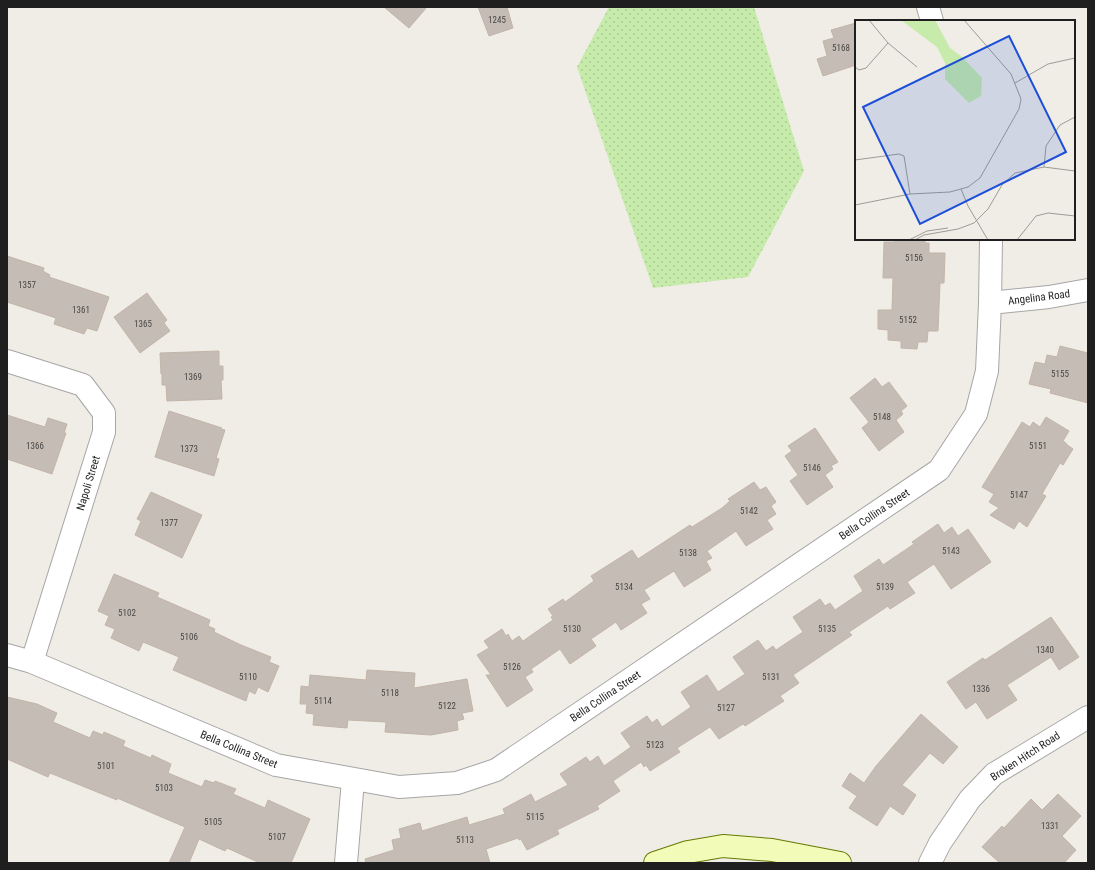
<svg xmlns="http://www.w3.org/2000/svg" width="1095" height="870" font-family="'Roboto Condensed',sans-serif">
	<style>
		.grass { fill: url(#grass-dots) }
		.building { fill: #c5bcb5; stroke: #c2b5a8 }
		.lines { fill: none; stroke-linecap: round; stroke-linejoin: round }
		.street-casing { stroke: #a6a6a6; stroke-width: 24 }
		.secondary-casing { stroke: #657a03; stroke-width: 24 }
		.street { stroke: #fff; stroke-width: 22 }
		.secondary { stroke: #f3fbb9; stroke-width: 22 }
		.labels { text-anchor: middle; stroke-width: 3.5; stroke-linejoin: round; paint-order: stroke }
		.number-label { font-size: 9px; fill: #484644 }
		.street-label { font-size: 11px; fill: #1f1f1f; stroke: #fff }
		.inset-road { fill: none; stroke: #9c9b96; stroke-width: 1 }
		.view { fill: #1d4ed8; fill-opacity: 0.15; stroke: #1d4ed8; stroke-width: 2 }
		.inset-edge { fill: none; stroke: #1f1f1f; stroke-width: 2 }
	</style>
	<defs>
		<pattern id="grass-dots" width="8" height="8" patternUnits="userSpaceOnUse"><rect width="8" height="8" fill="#c6ebab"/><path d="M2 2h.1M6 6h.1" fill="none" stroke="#aac993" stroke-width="1.8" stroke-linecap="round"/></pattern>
	</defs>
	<rect width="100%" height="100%" fill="#f0ede6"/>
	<path class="grass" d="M 609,7 L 754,7 L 804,171 L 748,277 L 653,288 L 577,67 Z"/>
	<path class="building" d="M 384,7 L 427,7 L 409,28 Z
		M 478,7 L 507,7 L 513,28 L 489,36 Z
		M 856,23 L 856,65 L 823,76 L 817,59 L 827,56 L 823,41 L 834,38 L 831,30 Z
		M 895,239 L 925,239 L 925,243 L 929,243 L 929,253 L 945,253 L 944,283 L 940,283 L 938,331 L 928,331 L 927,342 L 918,342 L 917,349 L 901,348 L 901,341 L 888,340 L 888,330 L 878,329 L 878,310 L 892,310 L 893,278 L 883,278 L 884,242 L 895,242 Z
		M 7,256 L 44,268 L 43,271 L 50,275 L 49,277 L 109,297 L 97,331 L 87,328 L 84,334 L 54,324 L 56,318 L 7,302 Z
		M 147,293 L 167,320 L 164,323 L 170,331 L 140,353 L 114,317 Z
		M 1060,346 L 1088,353 L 1088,403 L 1050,393 L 1051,389 L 1029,384 L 1035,362 L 1045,364 L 1047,355 L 1057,357 Z
		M 219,351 L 219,366 L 223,366 L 223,380 L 221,380 L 222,399 L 167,401 L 166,385 L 162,385 L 162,374 L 161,374 L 160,353 Z
		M 875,378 L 882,387 L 889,382 L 907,406 L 901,411 L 903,414 L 896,420 L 904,432 L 879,451 L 862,428 L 869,422 L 850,398 Z
		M 169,411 L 222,428 L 221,429 L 225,430 L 216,458 L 219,459 L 214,476 L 155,457 Z
		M 7,415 L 45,427 L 48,418 L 67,424 L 64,433 L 66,433 L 52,474 L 7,459 Z
		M 1046,417 L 1069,431 L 1063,441 L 1066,443 L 1066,444 L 1073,449 L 1063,465 L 1060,463 L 1042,494 L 1046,496 L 1027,527 L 1019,521 L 1014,529 L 990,515 L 999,508 L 989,502 L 994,494 L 982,487 L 1022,422 L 1030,427 L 1033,422 L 1040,427 Z
		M 815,428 L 838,462 L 831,466 L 833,469 L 825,475 L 833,487 L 807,505 L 790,481 L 798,475 L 785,456 L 792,451 L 788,446 Z
		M 754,482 L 760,490 L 766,487 L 776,502 L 771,506 L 776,514 L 767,520 L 773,529 L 746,546 L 736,531 L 707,551 L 712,558 L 706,561 L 711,570 L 684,587 L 674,571 L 644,590 L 650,599 L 641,604 L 647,613 L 621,630 L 616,622 L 591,639 L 596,646 L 570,664 L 560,649 L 531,669 L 533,672 L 525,677 L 533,690 L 507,707 L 486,675 L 491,675 L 477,655 L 489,648 L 484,641 L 502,629 L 506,636 L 508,634 L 512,641 L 519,636 L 523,641 L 553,620 L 551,617 L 553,616 L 548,609 L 563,599 L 565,602 L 594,581 L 591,576 L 632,550 L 638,559 L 690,525 L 692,527 L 722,508 L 730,501 L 728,499 Z
		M 151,492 L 202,515 L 182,558 L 135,535 L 141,521 L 137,519 Z
		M 938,524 L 944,533 L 952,527 L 958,536 L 968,529 L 991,562 L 951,589 L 934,564 L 907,582 L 915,593 L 890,609 L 888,606 L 849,632 L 852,635 L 793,675 L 799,683 L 780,696 L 784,701 L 745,726 L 743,724 L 719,739 L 710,727 L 677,748 L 680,752 L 650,771 L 646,765 L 644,767 L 641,762 L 613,781 L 620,791 L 597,806 L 599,809 L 557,830 L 559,834 L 527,850 L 521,839 L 519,840 L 518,838 L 486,849 L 490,863 L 366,863 L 365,859 L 394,850 L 392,840 L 401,838 L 399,829 L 420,823 L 422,831 L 467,817 L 469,825 L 505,814 L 503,809 L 531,794 L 535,802 L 568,785 L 560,774 L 586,757 L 590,762 L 598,756 L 604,766 L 631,747 L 621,733 L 647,716 L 652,723 L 657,719 L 662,727 L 691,707 L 681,692 L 707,675 L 718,692 L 745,674 L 733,657 L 758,640 L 766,651 L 773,646 L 776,650 L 803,632 L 793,617 L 820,599 L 825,606 L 830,603 L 835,610 L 863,591 L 854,576 L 879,559 L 883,565 L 914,544 L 912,542 Z
		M 114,574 L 159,593 L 157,597 L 210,620 L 208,626 L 215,629 L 214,632 L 241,645 L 271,657 L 269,662 L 279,666 L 268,692 L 258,687 L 255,694 L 249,691 L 246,701 L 173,670 L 179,657 L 143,642 L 139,651 L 111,638 L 115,629 L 105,625 L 109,616 L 98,611 Z
		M 1051,617 L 1079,657 L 1059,670 L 1051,657 L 1007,685 L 1017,700 L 987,719 L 976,702 L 966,709 L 947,682 L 983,658 L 985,660 Z
		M 367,670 L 415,673 L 414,688 L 467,679 L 473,711 L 462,713 L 464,719 L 457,721 L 458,730 L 431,735 L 385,732 L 386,722 L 348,720 L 347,728 L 313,725 L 314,714 L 306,713 L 307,704 L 300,704 L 301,686 L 309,687 L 310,675 L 366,680 Z
		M 7,697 L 37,704 L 57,713 L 53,722 L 90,738 L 93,731 L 103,735 L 104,732 L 125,741 L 123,746 L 151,758 L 152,755 L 171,764 L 168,773 L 202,787 L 205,780 L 214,783 L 215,781 L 236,789 L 233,794 L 265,808 L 268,800 L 310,819 L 291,863 L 260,863 L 227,848 L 225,851 L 199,839 L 189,863 L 169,863 L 185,827 L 117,798 L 117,800 L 50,773 L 48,777 L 7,759 Z
		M 921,714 L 958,747 L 943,764 L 930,753 L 902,785 L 916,795 L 903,815 L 890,806 L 877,826 L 849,808 L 857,796 L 842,786 L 850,773 L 864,783 L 876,766 Z
		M 1058,794 L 1081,816 L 1062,836 L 1076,850 L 1064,863 L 1000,863 L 982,847 L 1002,826 L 1004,828 L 1031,799 L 1042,810 Z"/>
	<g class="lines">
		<g class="street-casing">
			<path id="street" d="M 928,7 L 932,21
				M 990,303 L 1049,297 L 1088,290
				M 7,361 L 83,385 L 104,413 L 104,432 L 32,662
				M 7,655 L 32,662 L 276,765 L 399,787 L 457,783 L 496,770 L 939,470 L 976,414 L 987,371 L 990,303 L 991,239
				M 346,863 L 353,780
				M 930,863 L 940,843 L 970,799 L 994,774 L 1088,717"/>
		</g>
		<g class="secondary-casing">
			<path id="secondary" d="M 655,863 L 688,852 L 723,846 L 772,850 L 840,863"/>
		</g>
		<use href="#street" class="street"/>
		<use href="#secondary" class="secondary"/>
	</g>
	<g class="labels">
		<g class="number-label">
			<text x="497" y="23">1245</text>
			<text x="841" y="51">5168</text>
			<text x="914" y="261">5156</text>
			<text x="27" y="288">1357</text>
			<text x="81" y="313">1361</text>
			<text x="908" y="323">5152</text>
			<text x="143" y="327">1365</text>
			<text x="1060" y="377">5155</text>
			<text x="193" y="380">1369</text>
			<text x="882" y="420">5148</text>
			<text x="35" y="449">1366</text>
			<text x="1038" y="449">5151</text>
			<text x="189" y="452">1373</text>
			<text x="812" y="471">5146</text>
			<text x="1019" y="498">5147</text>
			<text x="749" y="514">5142</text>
			<text x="169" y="526">1377</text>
			<text x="951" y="554">5143</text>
			<text x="688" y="556">5138</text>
			<text x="624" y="590">5134</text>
			<text x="885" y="590">5139</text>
			<text x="127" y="616">5102</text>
			<text x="572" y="632">5130</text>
			<text x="827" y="632">5135</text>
			<text x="189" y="640">5106</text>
			<text x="1045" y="653">1340</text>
			<text x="512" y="670">5126</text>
			<text x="248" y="680">5110</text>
			<text x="771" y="680">5131</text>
			<text x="981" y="692">1336</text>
			<text x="390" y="696">5118</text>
			<text x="323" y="704">5114</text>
			<text x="447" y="709">5122</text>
			<text x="726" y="711">5127</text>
			<text x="655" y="748">5123</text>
			<text x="106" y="769">5101</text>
			<text x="164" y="791">5103</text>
			<text x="535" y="820">5115</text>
			<text x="213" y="825">5105</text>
			<text x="1050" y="829">1331</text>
			<text x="277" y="840">5107</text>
			<text x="465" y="843">5113</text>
		</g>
		<g class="street-label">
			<text transform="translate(1039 297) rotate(-7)" y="4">Angelina Road</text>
			<text transform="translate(88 483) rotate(-73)" y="4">Napoli Street</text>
			<text transform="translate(874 514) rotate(-34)" y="4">Bella Collina Street</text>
			<text transform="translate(605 696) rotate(-34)" y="4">Bella Collina Street</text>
			<text transform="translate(239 749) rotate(22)" y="4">Bella Collina Street</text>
			<text transform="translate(1025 756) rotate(-33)" y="4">Broken Hitch Road</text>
		</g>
	</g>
	<g transform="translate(855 20)">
		<rect width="220" height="220" fill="#f0ede6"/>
		<path d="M 46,0 L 80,0 L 95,28 L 106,36 L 127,58 L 126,76 L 114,83 L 90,59 L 90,43 L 82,27 Z" fill="#c6ebab"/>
		<path class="inset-road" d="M 14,0 L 33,23 L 62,47M 0,47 L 4,50 L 11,48 L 33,23M 160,63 L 193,44 L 220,38M 0,140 L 44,134 L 49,136 L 55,174M 189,147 L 191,126 L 205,105 L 220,97M 106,169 L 113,186 L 133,220M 0,185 L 55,174 L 95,172 L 113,167 L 125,158 L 164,89 L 166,79 L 156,54 L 109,0M 54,220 L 72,211 L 93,208M 60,220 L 69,215 L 103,209 L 119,203 L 133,189 L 147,165 L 160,153 L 189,147 L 220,151M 162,220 L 181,196 L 193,193 L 220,196"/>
		<path class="view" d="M 154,16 L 211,132 L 65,204 L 8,87 Z"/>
		<rect width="220" height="220" class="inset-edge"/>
	</g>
	<rect width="1095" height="870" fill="none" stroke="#1f1f1f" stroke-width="16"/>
</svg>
